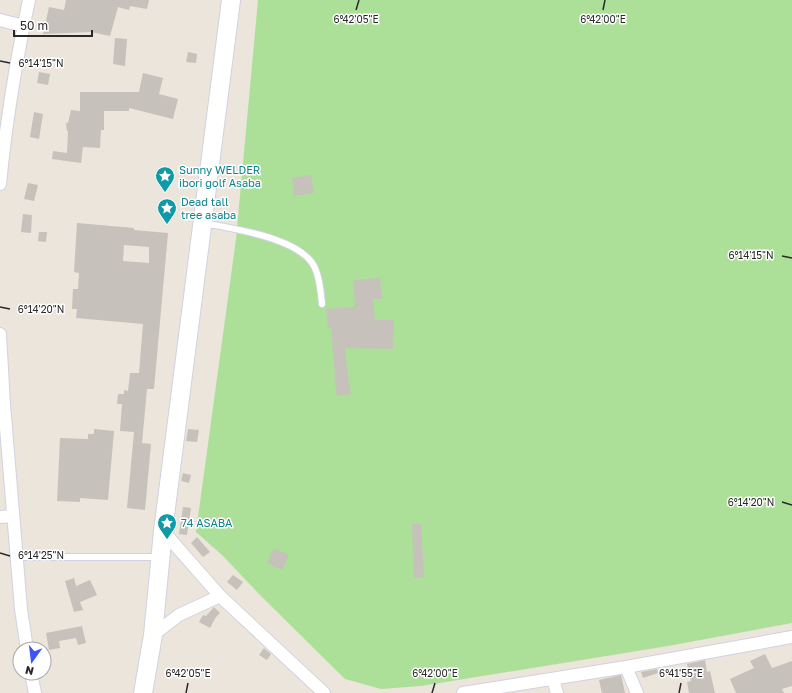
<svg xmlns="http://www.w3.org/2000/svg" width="792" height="693" font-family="'Golos Text',sans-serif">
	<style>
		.green { fill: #ace098 }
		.building { fill: #c6c1ba; fill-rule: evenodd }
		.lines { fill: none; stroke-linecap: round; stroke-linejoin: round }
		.service-casing { stroke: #d0d2e1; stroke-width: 8 }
		.minor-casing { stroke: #d0d2e1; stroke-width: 14 }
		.secondary-casing { stroke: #d0d2e1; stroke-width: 20 }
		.service { stroke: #fff; stroke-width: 6 }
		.minor { stroke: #fff; stroke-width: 12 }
		.secondary { stroke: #fff; stroke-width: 18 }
		.ticks { fill: none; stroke: #292929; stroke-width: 1.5 }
		.labels { text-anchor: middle; stroke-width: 3; stroke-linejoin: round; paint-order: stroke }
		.culture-label { font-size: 11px; fill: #0d838f; stroke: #fff; text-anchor: start }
		.ticks-label { font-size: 10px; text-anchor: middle; fill: #292929; stroke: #fff; stroke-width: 3; stroke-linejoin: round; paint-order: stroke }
	</style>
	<rect width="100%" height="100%" fill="#ebe5db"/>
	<path class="green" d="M 258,0 L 792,0 L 792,623 L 668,646 L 421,686 L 381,689 L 345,679 L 261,596 L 222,555 L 196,532 L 236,239 Z"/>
	<path class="building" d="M 66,0 L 149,0 L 147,9 L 130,6 L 129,10 L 118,7 L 110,36 L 91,32 L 43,34 L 49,7 L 64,10 Z
		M 115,38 L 127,39 L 125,66 L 113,64 Z
		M 188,52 L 197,54 L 196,63 L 186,62 Z
		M 39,72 L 50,74 L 48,85 L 37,83 Z
		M 143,73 L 163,78 L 159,94 L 178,99 L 173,119 L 129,108 L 129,111 L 104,111 L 104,130 L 101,130 L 100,148 L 83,147 L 81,163 L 52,159 L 53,151 L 67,153 L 68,131 L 67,131 L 66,123 L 68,123 L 71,110 L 80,111 L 80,92 L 139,92 Z
		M 34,112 L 43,114 L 39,139 L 30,137 Z
		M 311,175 L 314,193 L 294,196 L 292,178 Z
		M 28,183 L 38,185 L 34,201 L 24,199 Z
		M 23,214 L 32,215 L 31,233 L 21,232 Z
		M 77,223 L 134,228 L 134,230 L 168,233 L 154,389 L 147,389 L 142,443 L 151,444 L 145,510 L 127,508 L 134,432 L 120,431 L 122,404 L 117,404 L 118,394 L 124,394 L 124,390 L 128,391 L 130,373 L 139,373 L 143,324 L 76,318 L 77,309 L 72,309 L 73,289 L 78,289 L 79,273 L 74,272 ZM 124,245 L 149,247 L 149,263 L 123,261 Z
		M 39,232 L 47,232 L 46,242 L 38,241 Z
		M 380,278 L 382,299 L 373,299 L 375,320 L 394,320 L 393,349 L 345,348 L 348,376 L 351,394 L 337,396 L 334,378 L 335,378 L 331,328 L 328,328 L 326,309 L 355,307 L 353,280 Z
		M 94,429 L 114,431 L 108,500 L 80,498 L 80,502 L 57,501 L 60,438 L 88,439 L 88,434 L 94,434 Z
		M 188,429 L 199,430 L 197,442 L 186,441 Z
		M 183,473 L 191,475 L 189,483 L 181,481 Z
		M 183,507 L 191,508 L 187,535 L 179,534 Z
		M 412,524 L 421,524 L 424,577 L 414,578 Z
		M 197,537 L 210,552 L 203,557 L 191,543 Z
		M 274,548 L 289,555 L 282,570 L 267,563 Z
		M 233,575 L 243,582 L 237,590 L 227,582 Z
		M 74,578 L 76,586 L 90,580 L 97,595 L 80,602 L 83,610 L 74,612 L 65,581 Z
		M 214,607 L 220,613 L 216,617 L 210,628 L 199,622 L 203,615 L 206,616 Z
		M 82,626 L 86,643 L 78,645 L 76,638 L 59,641 L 60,648 L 49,650 L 46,633 Z
		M 264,648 L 271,654 L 267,660 L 259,655 Z
		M 765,654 L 772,668 L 792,661 L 792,686 L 782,689 L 784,693 L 736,693 L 730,679 L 754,668 L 750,661 Z
		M 705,660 L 707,672 L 710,671 L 715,693 L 689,693 L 687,682 L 691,681 L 687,664 Z
		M 657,669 L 658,673 L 643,678 L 641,672 Z
		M 621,675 L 625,693 L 602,693 L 599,680 Z"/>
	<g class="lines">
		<g class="service-casing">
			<path id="service" d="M 204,223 C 233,229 302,238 315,268 C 320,279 321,293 322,304
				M 16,557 L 159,557"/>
		</g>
		<g class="minor-casing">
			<path id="minor" d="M 0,20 L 24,26
				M 0,184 C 6,122 16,61 29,0
				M 0,334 L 4,404 L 21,609 L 27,649
				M 0,517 L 13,516
				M 163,531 L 220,596 L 324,693
				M 153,635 L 179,615 L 220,596
				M 626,667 L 637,693
				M 31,673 L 35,693
				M 553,679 L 557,693
				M 463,693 L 626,667 L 792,637"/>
		</g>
		<g class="secondary-casing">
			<path id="secondary" d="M 143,693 L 153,635 L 163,531 L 231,0"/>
		</g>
		<use href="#service" class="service"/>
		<use href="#minor" class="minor"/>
		<use href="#secondary" class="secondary"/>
	</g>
	<path class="ticks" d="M 356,10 L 359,0M 603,10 L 605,0M 0,61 L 10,63M 782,256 L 792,258M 0,307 L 10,309M 782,502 L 792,505M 0,553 L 10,556M 186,693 L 188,683M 432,693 L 435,683M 679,693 L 681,683"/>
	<defs>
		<g id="sight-pin" transform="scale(1)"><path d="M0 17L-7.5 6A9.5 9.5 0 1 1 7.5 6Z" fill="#0f9aa8" stroke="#fff"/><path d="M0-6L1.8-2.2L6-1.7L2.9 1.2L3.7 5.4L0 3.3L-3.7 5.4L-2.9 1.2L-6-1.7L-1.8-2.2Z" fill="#fff"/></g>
	</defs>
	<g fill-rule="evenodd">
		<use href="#sight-pin" x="165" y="176"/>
		<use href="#sight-pin" x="167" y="208"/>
		<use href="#sight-pin" x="167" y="523"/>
	</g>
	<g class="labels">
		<g class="culture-label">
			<text x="179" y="174">Sunny WELDER<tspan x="179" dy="13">ibori golf Asaba</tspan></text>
			<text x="181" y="206">Dead tall<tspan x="181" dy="13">tree asaba</tspan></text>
			<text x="181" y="527">74 ASABA</text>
		</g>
	</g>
	<g class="ticks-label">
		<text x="356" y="23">6°42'05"E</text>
		<text x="603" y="23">6°42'00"E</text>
		<text x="41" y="67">6°14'15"N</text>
		<text x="751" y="259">6°14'15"N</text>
		<text x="41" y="313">6°14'20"N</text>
		<text x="751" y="506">6°14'20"N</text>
		<text x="41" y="559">6°14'25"N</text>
		<text x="188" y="677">6°42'05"E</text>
		<text x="435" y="677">6°42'00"E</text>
		<text x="681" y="677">6°41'55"E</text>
	</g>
	<g transform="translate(32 661) rotate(194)"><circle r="19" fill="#ffffff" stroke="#a9a9a9"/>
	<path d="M0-3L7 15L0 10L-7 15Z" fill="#3d55f5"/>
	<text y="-6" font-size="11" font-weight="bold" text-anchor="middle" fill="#292929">N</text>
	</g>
	<path d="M14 30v6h78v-6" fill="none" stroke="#292929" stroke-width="2"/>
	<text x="20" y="30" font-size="12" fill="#292929" stroke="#ffffff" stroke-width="3" paint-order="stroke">50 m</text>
</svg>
